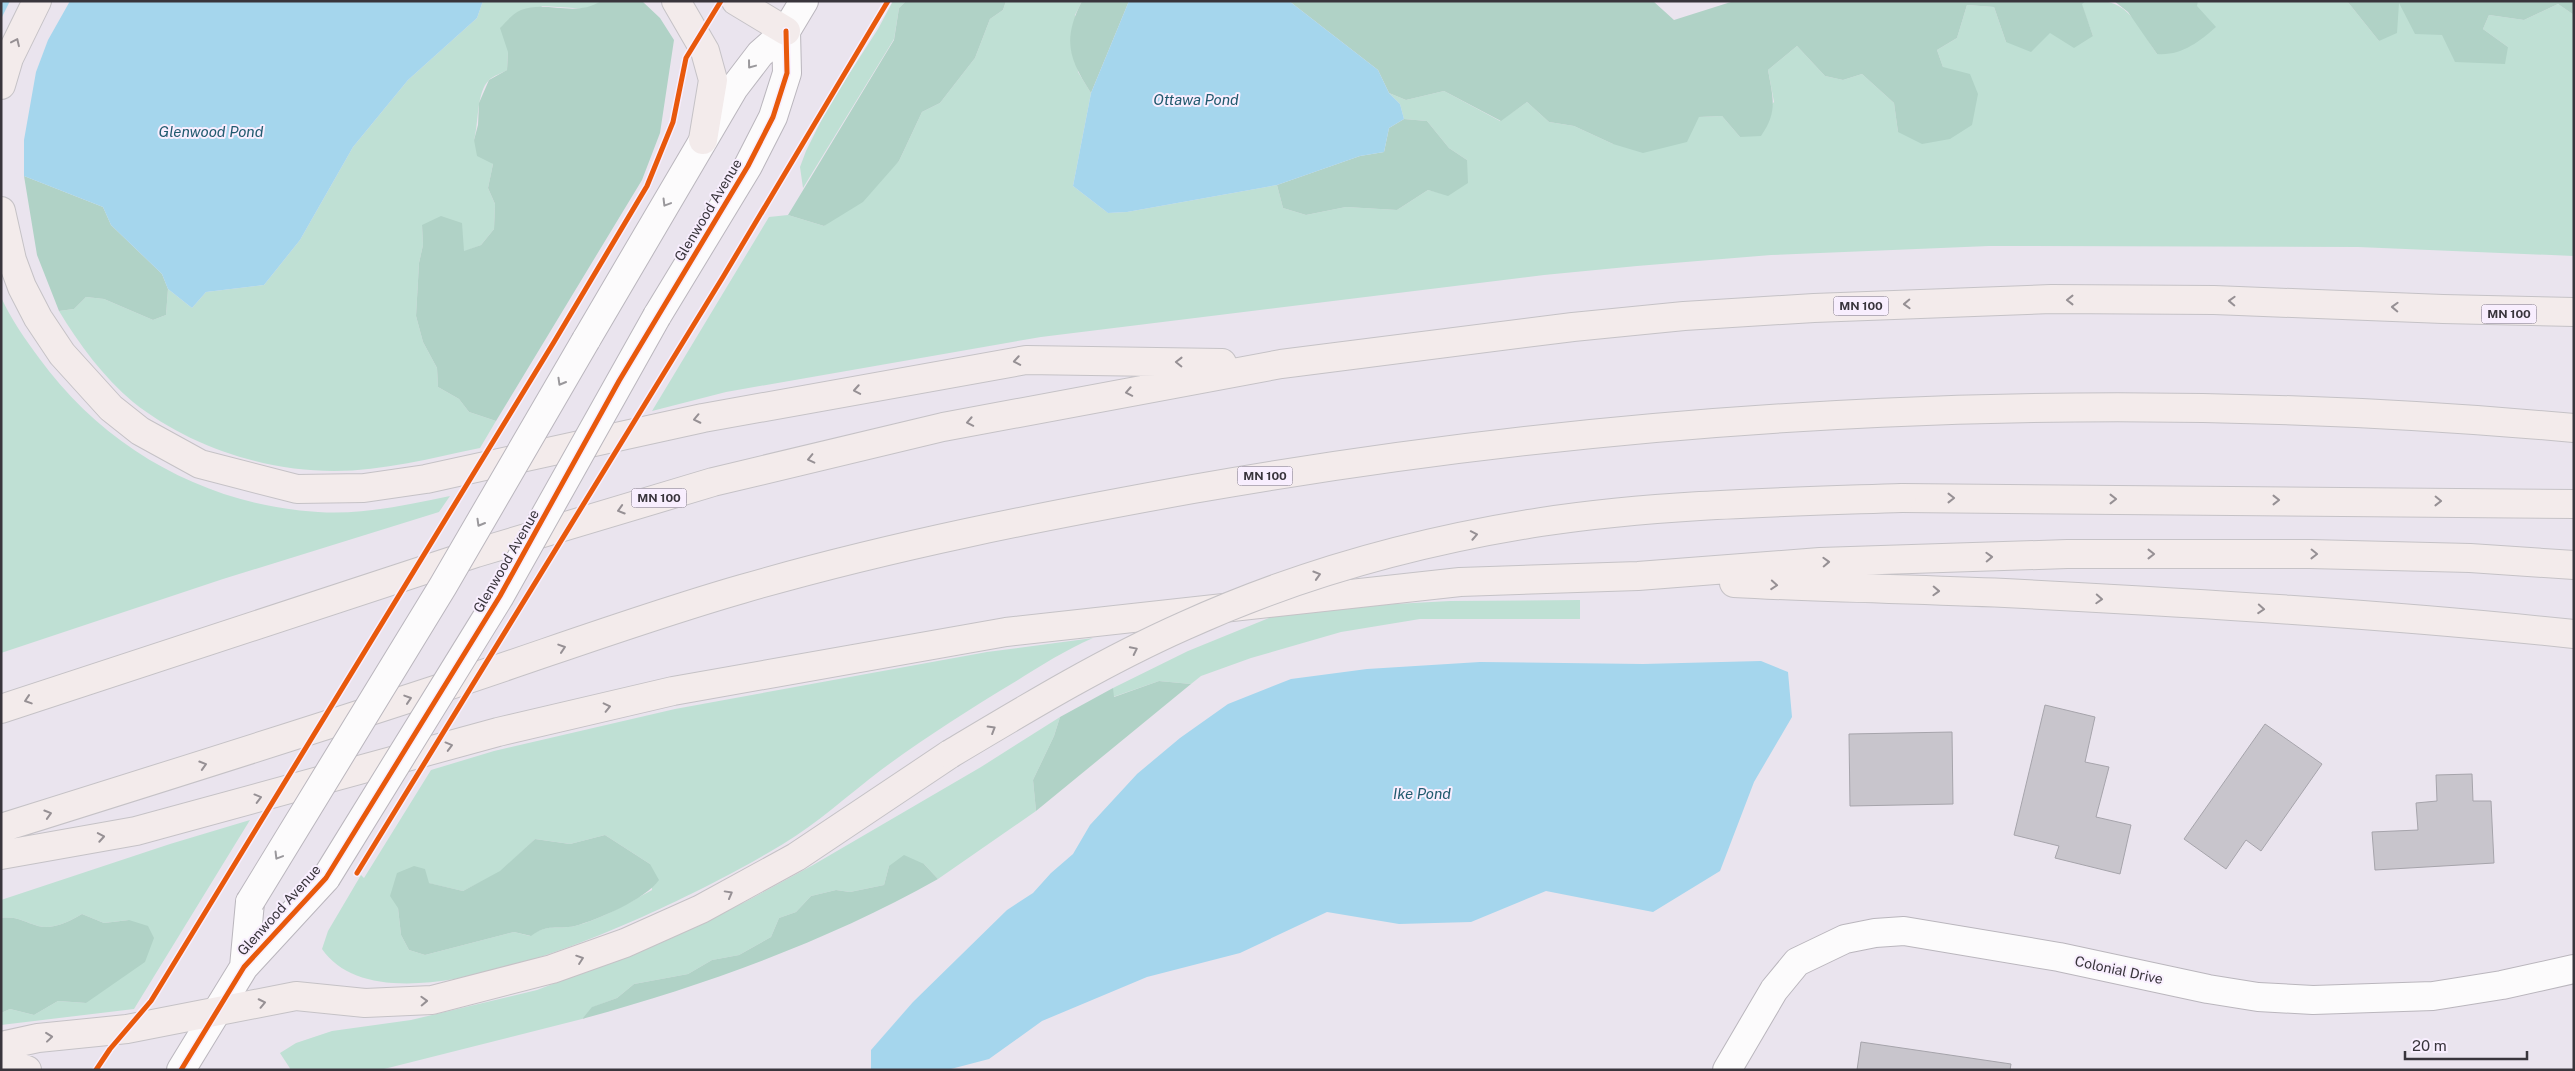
<svg xmlns="http://www.w3.org/2000/svg" width="2575" height="1071" font-family="'Public Sans',sans-serif">
	<style>
		.green { fill: #bfe0d4; fill-rule: evenodd }
		.forest { fill: #b0d2c6 }
		.water { fill: #a5d6ed }
		.pier { fill: #eae4ee }
		.building { fill: #c8c5cc; stroke: #a6a4ab }
		.lines { fill: none; stroke-linecap: round; stroke-linejoin: round }
		.minor-casing { stroke: #bab6bd; stroke-width: 30 }
		.tertiary-casing { stroke: #bab6bd; stroke-width: 30 }
		.motorway-casing { stroke: #c5c2c6; stroke-width: 30 }
		.minor { stroke: #fcfbfc; stroke-width: 28 }
		.tertiary { stroke: #fcfbfc; stroke-width: 28 }
		.motorway { stroke: #f3ebeb; stroke-width: 28 }
		.tertiary-bridge-casing { stroke: #bab6bd; stroke-width: 30; stroke-linecap: butt }
		.motorway-bridge-casing { stroke: #c5c2c6; stroke-width: 30; stroke-linecap: butt }
		.tertiary-bridge { stroke: #fcfbfc; stroke-width: 28 }
		.motorway-bridge { stroke: #f3ebeb; stroke-width: 28 }
		.cycleway-casing { stroke: #f8eefe; stroke-width: 8 }
		.cycleway { stroke: #e8590c; stroke-width: 5 }
		.oneway { stroke: #969094 }
		.oneway2 { stroke: #9a989c }
		.labels { text-anchor: middle; stroke-width: 4; stroke-linejoin: round; paint-order: stroke }
		.shield { fill: #f8eefe; stroke: #726c76; stroke-width: 1 }
		.shield-label { font-size: 12px; font-weight: bold; fill: #39353c }
		.street-label { font-size: 14px; fill: #39353c; stroke: #f8eefe }
		.water-label { font-size: 15px; font-style: italic; fill: #215a6f; stroke: #f8eefe }
	</style>
	<rect width="100%" height="100%" fill="#eae4ee"/>
	<path class="green" d="M 483,1 L 601,1 L 590,9 L 542,6 L 508,52 L 507,70 C 502,73 493,76 489,80 C 476,93 479,123 474,140 L 493,164 L 488,188 L 495,204 L 494,229 L 481,245 L 463,252 L 422,225 L 423,245 L 419,263 L 416,316 L 423,342 L 437,368 L 438,387 L 459,399 L 469,412 L 496,421 L 480,448 C 432,458 383,471 334,471 C 264,471 188,446 133,402 C 104,378 79,344 59,311 L 74,309 L 86,297 L 104,299 L 153,320 L 166,315 L 168,289 L 192,308 L 206,292 L 264,285 L 300,240 L 353,147 L 408,80 L 477,18 Z
		M 893,1 L 906,1 L 899,8 L 894,39 L 803,188 L 800,167 L 806,151 L 829,105 L 878,29 Z
		M 1006,1 L 1082,1 L 1075,15 L 1078,72 L 1091,93 L 1073,186 L 1108,213 L 1127,212 L 1277,185 L 1283,208 L 1306,215 L 1346,207 L 1397,210 L 1428,190 L 1448,195 L 1467,160 L 1449,148 L 1427,121 L 1404,119 L 1400,104 L 1389,93 L 1406,100 L 1444,91 L 1500,121 L 1527,102 L 1549,122 L 1574,126 L 1613,144 L 1699,117 L 1722,116 L 1740,137 L 1774,102 L 1768,70 L 1797,46 L 1825,76 L 1843,80 L 1862,74 L 1894,103 L 1898,132 L 1943,67 L 1937,50 L 1957,38 L 1967,5 L 1994,7 L 2006,42 L 2050,32 L 2093,36 L 2081,3 C 2087,0 2094,1 2100,1 C 2129,1 2142,32 2157,54 L 2196,6 L 2198,1 L 2347,1 L 2379,41 L 2398,1 L 2442,35 L 2508,47 L 2483,29 L 2489,15 L 2524,20 L 2558,4 L 2574,15 L 2574,256 L 2358,247 L 1989,246 L 1771,255 L 1637,266 L 1544,275 L 1041,337 L 726,392 L 652,411 L 769,217 L 788,215 L 824,226 L 899,161 L 922,112 L 940,103 L 975,58 L 990,19 L 1003,10 Z
		M 1,297 C 11,319 25,339 39,358 C 105,449 206,505 318,512 C 363,515 406,505 450,496 L 439,512 L 223,579 L 1,653 Z
		M 1580,600 L 1580,619 L 1420,619 L 1341,632 L 1251,658 L 1201,676 L 1191,684 L 1159,681 L 1113,697 L 1113,688 L 1188,651 L 1279,614 L 1376,605 L 1450,601 Z
		M 1093,638 C 1065,650 1039,667 1013,683 C 968,710 923,739 881,770 C 848,795 818,823 783,844 C 703,893 394,1053 322,949 L 328,931 L 361,875 L 364,878 L 431,770 L 494,751 L 675,709 L 987,652 ZM 605,835 L 650,864 L 652,890 C 628,903 602,919 575,926 C 555,930 549,923 530,936 L 514,932 L 425,955 L 409,950 L 401,935 L 398,908 L 428,883 L 463,891 L 500,872 L 535,839 L 570,844 Z
		M 1060,717 L 1054,736 L 1033,780 L 1036,811 L 938,879 L 924,864 L 889,866 L 884,885 L 850,892 L 836,890 L 811,896 L 796,912 L 779,918 L 771,937 L 739,955 L 712,960 L 688,974 L 634,984 L 617,998 L 593,1007 L 582,1019 L 380,1070 L 291,1070 L 280,1053 L 296,1043 L 332,1031 L 411,1020 L 537,990 L 647,948 L 745,902 L 813,865 L 981,767 Z
		M 250,820 L 134,1009 L 1,1025 L 1,1013 L 10,1009 L 34,1015 L 58,1001 L 86,1003 L 129,920 L 104,923 L 82,914 C 70,921 53,930 38,926 C 24,922 17,916 1,918 L 1,900 L 170,844 Z"/>
	<path class="forest" d="M 601,1 L 642,1 L 660,18 L 674,40 L 660,133 L 642,180 L 496,421 L 469,412 L 459,399 L 438,387 L 437,368 L 423,342 L 416,316 L 419,263 L 423,245 L 422,225 L 441,216 L 462,223 L 464,251 L 481,245 L 494,229 L 495,204 L 488,188 L 493,164 L 477,156 L 474,140 L 478,125 L 479,103 L 489,80 L 507,70 L 508,52 L 500,28 C 506,22 513,13 521,10 C 547,0 575,18 601,1 Z
		M 906,1 L 1006,1 L 1003,10 L 990,19 L 975,58 L 940,103 L 922,112 L 899,161 L 863,202 L 824,226 L 788,215 L 894,40 L 899,8 Z
		M 1082,1 L 1129,1 L 1091,93 C 1069,59 1062,40 1082,1 Z
		M 1289,1 L 1653,1 L 1674,20 L 1734,1 L 2086,1 L 2082,4 L 2093,36 L 2074,48 L 2050,33 L 2031,52 L 2006,42 L 1994,7 L 1967,5 L 1957,38 L 1937,50 L 1943,67 L 1970,74 L 1978,94 L 1972,125 L 1950,139 L 1922,144 L 1898,132 L 1894,103 L 1862,74 L 1843,80 L 1825,76 L 1797,46 L 1768,70 C 1773,98 1778,112 1761,136 L 1740,137 L 1722,116 L 1699,117 L 1687,142 L 1643,153 L 1613,144 L 1574,126 L 1549,122 L 1527,102 L 1501,121 L 1444,91 L 1406,100 L 1389,93 L 1378,70 Z
		M 2114,1 L 2198,1 L 2197,6 L 2216,27 C 2199,42 2181,56 2157,54 L 2128,12 Z
		M 2347,1 L 2574,1 L 2574,15 L 2558,4 L 2524,20 L 2489,15 L 2483,29 L 2508,47 L 2505,64 L 2455,62 L 2442,35 L 2415,34 L 2399,3 L 2397,33 L 2379,41 Z
		M 1404,119 L 1427,121 L 1449,148 L 1467,160 L 1468,183 L 1448,196 L 1428,190 L 1397,210 L 1346,207 L 1306,215 L 1283,208 L 1277,185 L 1360,156 L 1384,152 L 1389,128 Z
		M 24,176 L 103,207 L 111,225 L 162,274 L 168,289 L 166,315 L 153,320 L 104,299 L 86,297 L 74,309 L 59,311 L 37,255 Z
		M 1159,681 L 1191,684 L 1036,811 L 1033,780 L 1054,736 L 1060,717 L 1113,688 L 1114,697 Z
		M 605,835 L 650,864 L 659,880 C 646,899 597,920 575,926 C 555,930 549,923 531,936 L 514,932 L 425,955 L 409,950 L 401,935 L 398,908 L 390,896 L 397,873 L 414,866 L 425,869 L 429,883 L 463,891 L 500,871 L 535,839 L 570,844 Z
		M 904,855 L 924,864 L 938,879 C 826,942 705,985 582,1019 L 592,1007 L 617,998 L 634,984 L 688,974 L 712,960 L 739,955 L 771,937 L 779,918 L 796,912 L 811,896 L 836,890 L 850,892 L 884,885 L 889,866 Z
		M 82,914 L 104,923 L 129,920 L 148,926 L 154,938 L 145,962 L 86,1003 L 58,1001 L 34,1015 L 10,1009 L 1,1013 L 1,918 C 17,916 24,922 38,926 C 53,930 70,921 82,914 Z"/>
	<path class="water" d="M 1,1 L 483,1 L 477,18 L 408,80 L 353,147 L 300,240 L 264,285 L 206,292 L 192,308 L 168,289 L 162,274 L 111,225 L 103,207 L 24,176 L 1,161 Z
		M 1129,1 L 1289,1 L 1378,70 L 1389,93 L 1400,104 L 1404,119 L 1389,128 L 1384,152 L 1360,156 L 1277,185 L 1127,212 L 1108,213 L 1073,186 L 1091,93 Z
		M 1761,661 L 1788,672 L 1792,717 L 1754,782 L 1720,871 L 1653,912 L 1546,891 L 1471,922 L 1399,924 L 1327,912 L 1240,953 L 1147,977 L 1042,1021 L 989,1059 L 947,1070 L 871,1070 L 871,1050 L 913,1002 L 1007,910 L 1033,893 L 1051,873 L 1073,854 L 1090,825 L 1137,774 L 1180,738 L 1228,704 L 1291,679 L 1367,669 L 1480,662 L 1643,664 Z"/>
	<path class="pier" d="M 10,1 L 70,1 L 48,40 L 36,72 L 24,140 L 24,179 L 1,164 L 1,19 Z"/>
	<path class="building" d="M 2045,705 L 2095,717 L 2085,762 L 2109,767 L 2096,817 L 2131,825 L 2120,874 L 2055,858 L 2059,846 L 2014,835 Z
		M 2265,724 L 2322,764 L 2261,851 L 2246,840 L 2226,869 L 2184,839 Z
		M 1952,732 L 1953,804 L 1850,806 L 1849,734 Z
		M 2472,774 L 2473,801 L 2491,801 L 2494,863 L 2375,870 L 2372,832 L 2418,830 L 2416,803 L 2437,801 L 2436,775 Z
		M 1861,1042 L 2011,1064 L 2010,1070 L 1857,1070 Z"/>
	<g class="lines">
		<g class="minor-casing">
			<path id="minor" d="M 1727,1070 L 1774,990 L 1797,962 L 1845,939 L 1875,933 L 1904,931 L 2059,957 L 2208,989 L 2258,997 L 2313,1000 L 2433,996 L 2502,985 L 2574,969"/>
		</g>
		<g class="tertiary-casing">
			<path id="tertiary" d="M 657,316 L 748,166 L 773,117 L 787,73 L 786,31
				M 586,340 L 734,88 L 760,54 L 786,31 L 804,1
				M 244,967 L 250,902
				M 181,1070 L 244,967 L 326,878"/>
		</g>
		<g class="motorway-casing">
			<path id="motorway" d="M 676,1 L 705,51 L 713,80 L 703,140
				M 736,1 L 786,31
				M 1,85 L 9,58 L 37,1
				M 1,211 L 12,260 L 22,287 L 38,318 L 62,354 L 111,408 L 140,431 L 200,464 L 297,489 L 364,488 L 426,479 L 703,418 L 1026,360 L 1222,363
				M 1902,498 L 2574,504
				M 1734,583 C 1824,588 1914,589 2005,593 C 2194,603 2385,614 2574,634
				M 1,709 L 476,553 L 713,482 L 943,427 L 1281,364 L 1573,327 L 1684,316 L 1814,308 L 2051,299 L 2214,300 L 2443,309 L 2574,312
				M 1,828 C 148,782 295,736 441,688 C 542,655 641,618 742,589 C 890,546 1043,516 1193,489 C 1648,409 2114,386 2574,428
				M 1,855 L 136,831 L 498,732 L 673,691 L 1006,632 L 1460,582 L 1638,576 L 1820,562 L 2067,554 L 2310,554 L 2470,558 L 2574,565
				M 1,1046 L 38,1038 L 127,1029 L 296,996 L 365,1003 L 432,1000 L 552,969 L 625,943 L 701,909 L 796,857 L 950,754
				M 1,1063 L 14,1065 L 27,1070"/>
		</g>
		<use href="#minor" class="minor"/>
		<use href="#tertiary" class="tertiary"/>
		<use href="#motorway" class="motorway"/>
		<g class="tertiary-bridge-casing">
			<path id="tertiary-bridge" d="M 326,878 L 500,596 L 657,316
				M 250,902 L 443,586 L 586,340"/>
		</g>
		<g class="motorway-bridge-casing">
			<path id="motorway-bridge" d="M 950,754 C 1027,708 1103,662 1184,626 C 1296,575 1419,541 1541,522 C 1659,504 1783,502 1902,498"/>
		</g>
		<use href="#tertiary-bridge" class="tertiary-bridge"/>
		<use href="#motorway-bridge" class="motorway-bridge"/>
		<g class="cycleway-casing">
			<path id="cycleway" d="M 357,873 L 723,277 L 888,1
				M 96,1070 L 110,1049 L 151,1001 L 554,342 L 647,186 L 673,122 L 686,58 L 721,1
				M 181,1070 L 244,967 L 326,878 L 500,596 L 619,381 L 748,166 L 773,117 L 787,73 L 786,31"/>
		</g>
		<use href="#cycleway" class="cycleway"/>
	</g>
	<defs><path id="oneway-chevron" d="M-2-3.5L2.5 0L-2 3.5" fill="none" stroke-width="1.6" stroke-linecap="round" stroke-linejoin="round" transform="scale(1.25)"/></defs>
	<g class="oneway">
		<use href="#oneway-chevron" transform="translate(16 42) rotate(-65)"/>
		<use href="#oneway-chevron" transform="translate(2070 300) rotate(-180)"/>
		<use href="#oneway-chevron" transform="translate(2232 301) rotate(-178)"/>
		<use href="#oneway-chevron" transform="translate(1907 304) rotate(178)"/>
		<use href="#oneway-chevron" transform="translate(2395 307) rotate(-178)"/>
		<use href="#oneway-chevron" transform="translate(1017 361) rotate(170)"/>
		<use href="#oneway-chevron" transform="translate(1179 362) rotate(-179)"/>
		<use href="#oneway-chevron" transform="translate(857 390) rotate(170)"/>
		<use href="#oneway-chevron" transform="translate(1129 392) rotate(169)"/>
		<use href="#oneway-chevron" transform="translate(697 419) rotate(168)"/>
		<use href="#oneway-chevron" transform="translate(970 422) rotate(169)"/>
		<use href="#oneway-chevron" transform="translate(811 459) rotate(167)"/>
		<use href="#oneway-chevron" transform="translate(1951 498)"/>
		<use href="#oneway-chevron" transform="translate(2113 499)"/>
		<use href="#oneway-chevron" transform="translate(2276 500)"/>
		<use href="#oneway-chevron" transform="translate(2438 501) rotate(1)"/>
		<use href="#oneway-chevron" transform="translate(621 510) rotate(163)"/>
		<use href="#oneway-chevron" transform="translate(1474 535) rotate(-11)"/>
		<use href="#oneway-chevron" transform="translate(2151 554)"/>
		<use href="#oneway-chevron" transform="translate(2314 554) rotate(1)"/>
		<use href="#oneway-chevron" transform="translate(1989 557) rotate(-2)"/>
		<use href="#oneway-chevron" transform="translate(1826 562) rotate(-2)"/>
		<use href="#oneway-chevron" transform="translate(1317 575) rotate(-17)"/>
		<use href="#oneway-chevron" transform="translate(1774 585) rotate(4)"/>
		<use href="#oneway-chevron" transform="translate(1936 591) rotate(2)"/>
		<use href="#oneway-chevron" transform="translate(2099 599) rotate(3)"/>
		<use href="#oneway-chevron" transform="translate(2261 609) rotate(4)"/>
		<use href="#oneway-chevron" transform="translate(562 648) rotate(-18)"/>
		<use href="#oneway-chevron" transform="translate(1134 650) rotate(-26)"/>
		<use href="#oneway-chevron" transform="translate(408 699) rotate(-18)"/>
		<use href="#oneway-chevron" transform="translate(28 700) rotate(162)"/>
		<use href="#oneway-chevron" transform="translate(607 707) rotate(-13)"/>
		<use href="#oneway-chevron" transform="translate(992 729) rotate(-31)"/>
		<use href="#oneway-chevron" transform="translate(449 746) rotate(-15)"/>
		<use href="#oneway-chevron" transform="translate(203 765) rotate(-17)"/>
		<use href="#oneway-chevron" transform="translate(258 798) rotate(-15)"/>
		<use href="#oneway-chevron" transform="translate(48 814) rotate(-17)"/>
		<use href="#oneway-chevron" transform="translate(101 837) rotate(-10)"/>
		<use href="#oneway-chevron" transform="translate(729 894) rotate(-29)"/>
		<use href="#oneway-chevron" transform="translate(580 959) rotate(-19)"/>
		<use href="#oneway-chevron" transform="translate(424 1001) rotate(-2)"/>
		<use href="#oneway-chevron" transform="translate(262 1003) rotate(-12)"/>
		<use href="#oneway-chevron" transform="translate(49 1037) rotate(-6)"/>
	</g>
	<g class="oneway2">
		<use href="#oneway-chevron" transform="translate(751 65) rotate(127)"/>
		<use href="#oneway-chevron" transform="translate(666 203) rotate(121)"/>
		<use href="#oneway-chevron" transform="translate(561 382) rotate(120)"/>
		<use href="#oneway-chevron" transform="translate(480 523) rotate(120)"/>
		<use href="#oneway-chevron" transform="translate(278 856) rotate(121)"/>
	</g>
	<g class="labels">
		<g class="shield">
			<rect x="1833.5" y="296.5" width="55" height="19" rx="4"/>
			<rect x="2481.5" y="304.5" width="55" height="19" rx="4"/>
			<rect x="1237.5" y="466.5" width="55" height="19" rx="4"/>
			<rect x="631.5" y="488.5" width="55" height="19" rx="4"/>
		</g>
		<g class="shield-label">
			<text x="1861" y="310">MN 100</text>
			<text x="2509" y="318">MN 100</text>
			<text x="1265" y="480">MN 100</text>
			<text x="659" y="502">MN 100</text>
		</g>
		<g class="street-label">
			<text transform="translate(708 210) rotate(-59)" y="5">Glenwood Avenue</text>
			<text transform="translate(506 561) rotate(-60)" y="5">Glenwood Avenue</text>
			<text transform="translate(279 910) rotate(-48)" y="5">Glenwood Avenue</text>
			<text transform="translate(2119 970) rotate(12)" y="5">Colonial Drive</text>
		</g>
		<g class="water-label">
			<text x="1196" y="105">Ottawa Pond</text>
			<text x="211" y="137">Glenwood Pond</text>
			<text x="1422" y="799">Ike Pond</text>
		</g>
	</g>
	<rect width="2575" height="1071" fill="none" stroke="#39353c" stroke-width="5"/>
	<path d="M2405 1051v8h122v-8" fill="none" stroke="#39353c" stroke-width="2.5"/>
	<text x="2412" y="1051" font-size="15" fill="#39353c" stroke="#f8eefe" stroke-width="4" paint-order="stroke">20 m</text>
</svg>
